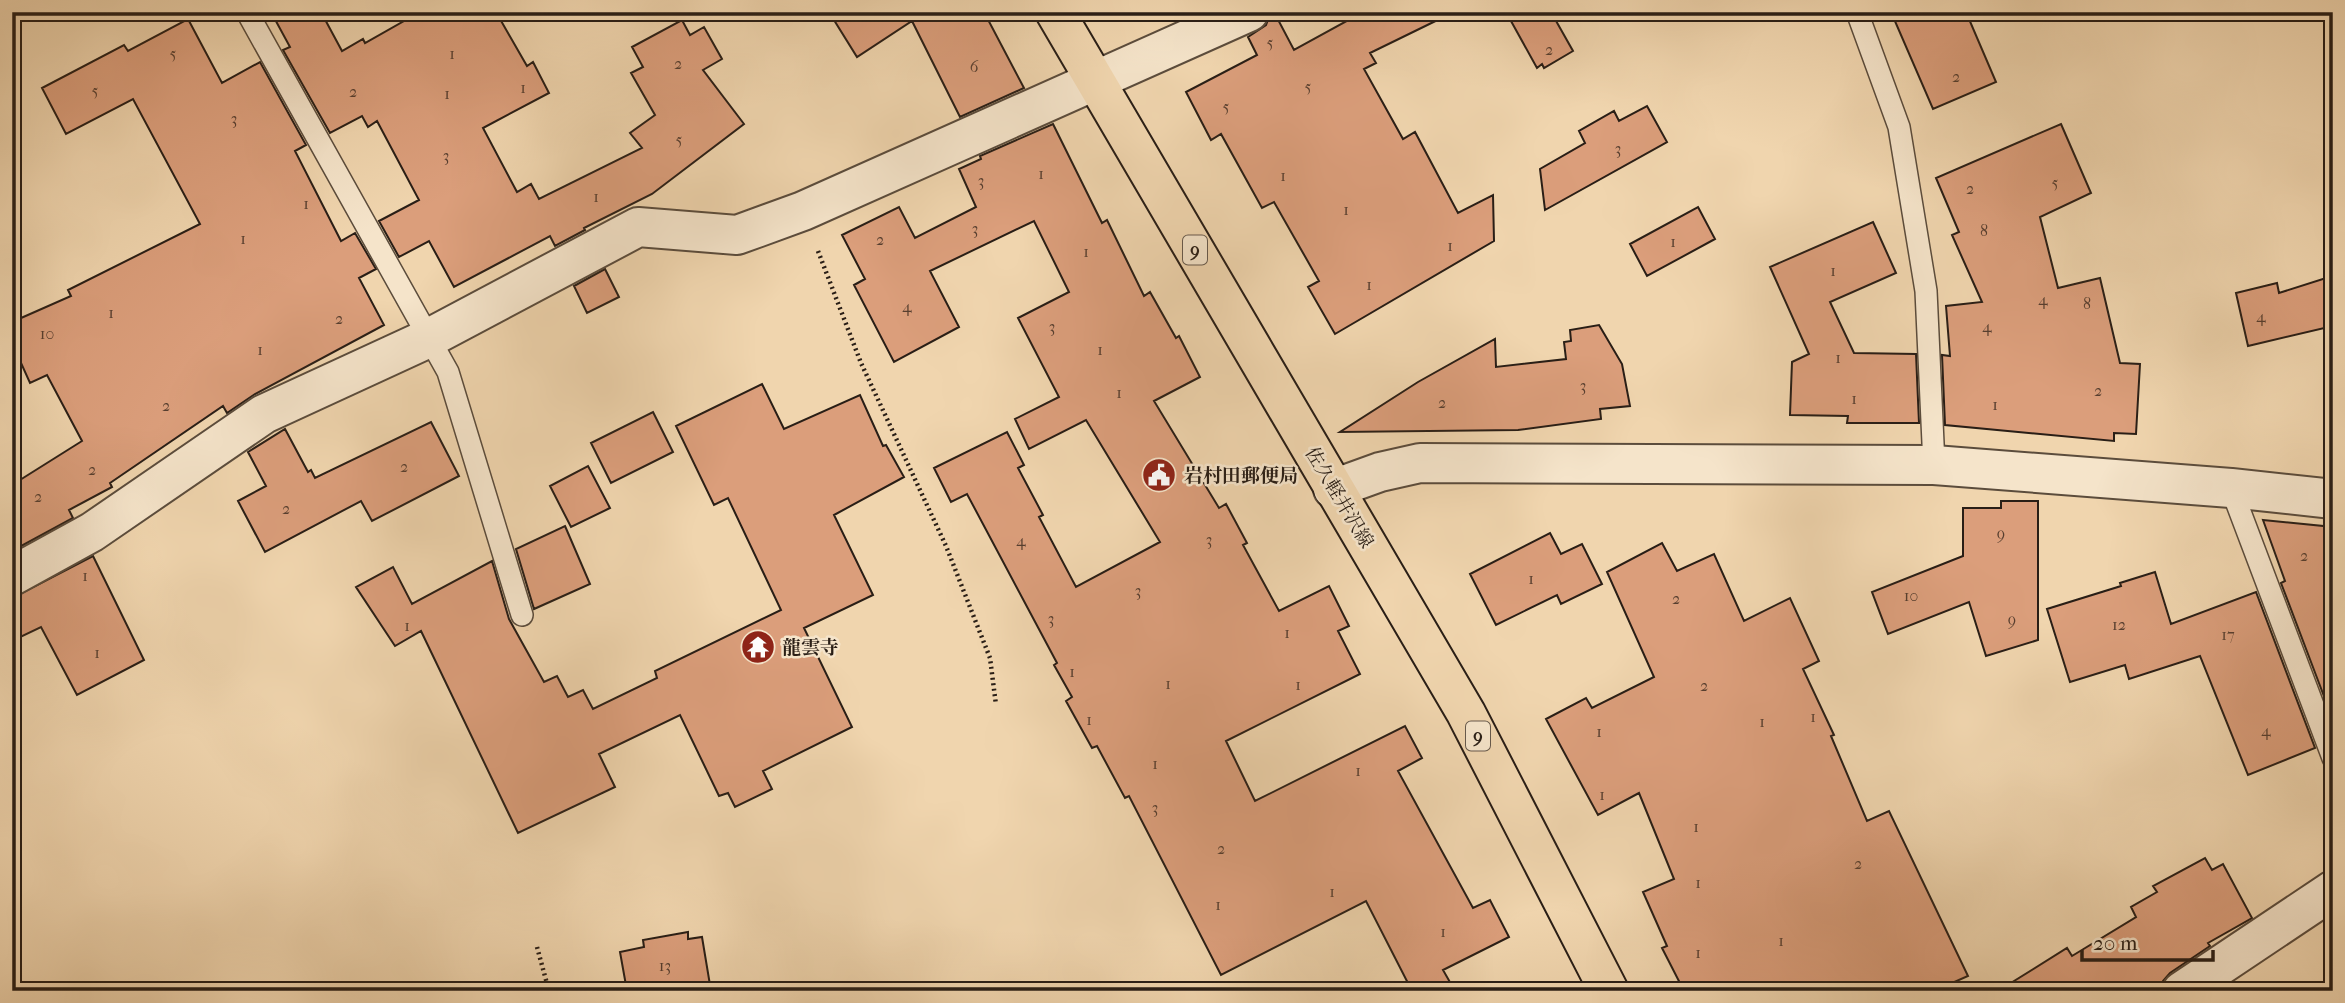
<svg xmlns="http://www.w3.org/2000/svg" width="2345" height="1003" font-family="'IM FELL French Canon','Noto Serif JP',serif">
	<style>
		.building { fill: #db9e7b; stroke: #291e16; stroke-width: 2 }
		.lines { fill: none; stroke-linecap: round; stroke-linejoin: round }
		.service-casing { stroke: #5b4c3c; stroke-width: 24 }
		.minor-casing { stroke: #5b4c3c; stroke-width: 42 }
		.tertiary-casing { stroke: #5b4c3c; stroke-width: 42 }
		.primary-casing { stroke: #291e16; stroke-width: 42 }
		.path { stroke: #291e16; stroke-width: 4.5; stroke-dasharray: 2 3.5; stroke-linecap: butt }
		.service { stroke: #f5e4ca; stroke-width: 21 }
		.minor { stroke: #f5e4ca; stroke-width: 38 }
		.tertiary { stroke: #f5e4ca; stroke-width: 38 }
		.primary { stroke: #f0d5ae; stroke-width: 38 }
		.labels { text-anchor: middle; stroke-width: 5; stroke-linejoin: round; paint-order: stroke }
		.number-label { font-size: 16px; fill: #563e2f }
		.shield { fill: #f5e4ca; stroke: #66594c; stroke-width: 2 }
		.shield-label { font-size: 18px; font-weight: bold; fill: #291e16 }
		.poi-label { font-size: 19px; font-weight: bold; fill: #291e16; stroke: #f5e4ca; text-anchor: start }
		.street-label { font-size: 19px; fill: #291e16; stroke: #f5e4ca }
	</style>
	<rect width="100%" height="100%" fill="#f0d5ae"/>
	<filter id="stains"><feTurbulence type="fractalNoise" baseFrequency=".00286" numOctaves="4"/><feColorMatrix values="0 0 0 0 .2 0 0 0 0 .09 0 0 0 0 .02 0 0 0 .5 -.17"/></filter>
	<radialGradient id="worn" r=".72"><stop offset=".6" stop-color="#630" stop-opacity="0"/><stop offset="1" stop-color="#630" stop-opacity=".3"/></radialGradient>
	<path class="building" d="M 271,12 L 321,12 L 342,51 L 363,39 L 365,43 L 420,12 L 496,12 L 527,66 L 533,62 L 549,93 L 483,128 L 517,192 L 531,184 L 539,199 L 642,148 L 630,133 L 655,115 L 631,73 L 643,67 L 632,47 L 682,20 L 690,35 L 704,27 L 722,59 L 703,70 L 744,124 L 652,194 L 584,228 L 585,230 L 555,246 L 550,236 L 454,287 L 429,241 L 399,257 L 379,221 L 419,200 L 377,121 L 368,127 L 362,116 L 330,133 L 283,50 L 290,47 Z
		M 829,12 L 984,12 L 1024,88 L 960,117 L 912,21 L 857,57 Z
		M 1271,12 L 1274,12 L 1294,50 L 1363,12 L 1454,12 L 1370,53 L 1376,63 L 1364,69 L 1403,139 L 1415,132 L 1458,213 L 1493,195 L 1494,241 L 1335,334 L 1308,287 L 1319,281 L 1274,202 L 1262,208 L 1221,134 L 1211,140 L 1186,92 L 1257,55 L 1248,37 L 1266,25 Z
		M 1506,12 L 1551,12 L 1573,51 L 1544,68 L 1542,64 L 1537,68 Z
		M 1891,12 L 1966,12 L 1996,82 L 1933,109 Z
		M 188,19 L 222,83 L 260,62 L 306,145 L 295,151 L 341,241 L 355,233 L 376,269 L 359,278 L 384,325 L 255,394 L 227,413 L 223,406 L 110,483 L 112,487 L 69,510 L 73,518 L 12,551 L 12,485 L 82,441 L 47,375 L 30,383 L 12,343 L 12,322 L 71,296 L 68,290 L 200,224 L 133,99 L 66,134 L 42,88 L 124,45 L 128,51 Z
		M 1647,106 L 1667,142 L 1545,210 L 1540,169 L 1585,143 L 1579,131 L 1614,111 L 1619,121 Z
		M 1053,124 L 1102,223 L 1107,220 L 1144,296 L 1150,292 L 1176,338 L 1179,336 L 1200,377 L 1154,401 L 1219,508 L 1226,504 L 1247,543 L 1243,545 L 1279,611 L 1329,586 L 1349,626 L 1338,631 L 1360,674 L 1226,741 L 1255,801 L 1405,726 L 1422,758 L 1398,771 L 1473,908 L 1490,900 L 1509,937 L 1443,970 L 1455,991 L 1412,991 L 1366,901 L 1221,975 L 1129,796 L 1125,798 L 1097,746 L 1092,748 L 1066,701 L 1072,697 L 1054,665 L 1057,663 L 967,494 L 951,502 L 934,468 L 1007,432 L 1024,465 L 1018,468 L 1043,515 L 1039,517 L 1076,587 L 1160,542 L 1086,420 L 1029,449 L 1015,419 L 1059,397 L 1018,318 L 1069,292 L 1034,221 L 930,271 L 959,327 L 894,362 L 854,285 L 865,279 L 842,235 L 899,207 L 915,238 L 976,207 L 959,169 L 981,159 L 980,156 Z
		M 2061,124 L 2091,193 L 2040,217 L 2058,288 L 2100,278 L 2120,363 L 2140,364 L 2136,434 L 2114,433 L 2114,441 L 1945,425 L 1942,355 L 1950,356 L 1946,306 L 1982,302 L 1952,235 L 1959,232 L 1936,178 Z
		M 1698,207 L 1715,239 L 1647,276 L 1630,244 Z
		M 1873,222 L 1896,273 L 1830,302 L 1854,353 L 1916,354 L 1919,423 L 1847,423 L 1848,416 L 1790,415 L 1792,362 L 1809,354 L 1770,267 Z
		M 605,269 L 619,297 L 587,313 L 574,286 Z
		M 2326,278 L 2333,302 L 2333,326 L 2248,346 L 2236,293 L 2277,283 L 2279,293 Z
		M 1599,325 L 1622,364 L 1630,406 L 1600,409 L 1601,419 L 1518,430 L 1340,432 L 1418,382 L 1495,339 L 1496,367 L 1566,359 L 1564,342 L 1571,341 L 1570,330 Z
		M 762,384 L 784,429 L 860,395 L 883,446 L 886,445 L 904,477 L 834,515 L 873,595 L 804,628 L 852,727 L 763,771 L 772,789 L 735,807 L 728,793 L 719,796 L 680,715 L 599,754 L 615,787 L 518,833 L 421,631 L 395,646 L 356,587 L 393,567 L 412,604 L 492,561 L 509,619 L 544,682 L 557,676 L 568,697 L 583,690 L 593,709 L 657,678 L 655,671 L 781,610 L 728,498 L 714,505 L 676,426 Z
		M 653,412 L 673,452 L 611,483 L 591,443 Z
		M 431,422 L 459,476 L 372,521 L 361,501 L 265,552 L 238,501 L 266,486 L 248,452 L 285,429 L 308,472 L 311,470 L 315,478 Z
		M 588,466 L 610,508 L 571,527 L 550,486 Z
		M 2001,501 L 2038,501 L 2038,640 L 1986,656 L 1969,602 L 1888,634 L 1872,592 L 1963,556 L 1963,508 L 2001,508 Z
		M 2263,520 L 2333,527 L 2333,720 L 2281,583 L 2285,581 Z
		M 565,526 L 590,584 L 534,609 L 516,549 Z
		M 1550,533 L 1561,554 L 1582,544 L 1602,584 L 1561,604 L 1557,595 L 1496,625 L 1470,574 Z
		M 1662,543 L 1677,571 L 1714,554 L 1744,621 L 1790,598 L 1819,661 L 1803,669 L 1834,735 L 1831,736 L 1867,821 L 1889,811 L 1968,976 L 1934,991 L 1684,991 L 1662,948 L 1667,946 L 1643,892 L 1674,879 L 1639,793 L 1598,815 L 1546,719 L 1586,698 L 1592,708 L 1654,677 L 1607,572 Z
		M 93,556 L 144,660 L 77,695 L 41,627 L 12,641 L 12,598 Z
		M 2155,572 L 2171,624 L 2256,592 L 2315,748 L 2248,775 L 2200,656 L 2129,679 L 2125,665 L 2070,682 L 2047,609 L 2121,586 L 2120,583 Z
		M 2205,858 L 2212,870 L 2223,864 L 2252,918 L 2208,943 L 2210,946 L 2170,973 L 2163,981 L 2160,991 L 1998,991 L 2067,948 L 2072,956 L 2136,917 L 2131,907 L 2157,892 L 2153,886 Z
		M 688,932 L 688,939 L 702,937 L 711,991 L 627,991 L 620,952 L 644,947 L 643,940 Z"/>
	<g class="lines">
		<g class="service-casing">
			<path id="service" d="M 247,12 L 448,372 L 522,615
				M 1857,12 L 1899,127 L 1926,291 L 1934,465
				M 2231,488 L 2333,758"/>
		</g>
		<g class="minor-casing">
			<path id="minor" d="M 12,576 L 92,532 L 264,414 L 429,338 L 638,227 L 737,235 L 803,211 L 1249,12
				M 2182,991 L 2333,890"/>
		</g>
		<g class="tertiary-casing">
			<path id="tertiary" d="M 1333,489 L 1380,472 L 1420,463 L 1934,465 L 2231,488 L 2333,499"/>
		</g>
		<g class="primary-casing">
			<path id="primary" d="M 1055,12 L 1466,713 L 1609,991"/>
		</g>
		<path class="path" d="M 818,251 L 861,363 L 946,546 L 990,658 L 996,705
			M 537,947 L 549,991"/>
		<use href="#service" class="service"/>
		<use href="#minor" class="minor"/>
		<use href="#tertiary" class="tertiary"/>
		<use href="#primary" class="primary"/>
	</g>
	<defs>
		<g id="civic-disc" transform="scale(1.75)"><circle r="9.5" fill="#8f2418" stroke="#f5e4ca"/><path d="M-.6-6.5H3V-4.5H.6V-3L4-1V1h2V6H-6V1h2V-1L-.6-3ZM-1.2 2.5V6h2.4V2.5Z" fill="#fff"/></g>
		<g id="temple-disc" transform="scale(1.75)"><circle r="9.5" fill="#8f2418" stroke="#f5e4ca"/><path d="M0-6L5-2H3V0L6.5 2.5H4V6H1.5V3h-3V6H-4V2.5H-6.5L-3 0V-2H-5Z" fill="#fff"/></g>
	</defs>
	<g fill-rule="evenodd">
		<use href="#civic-disc" x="1159" y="475"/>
		<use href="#temple-disc" x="758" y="647"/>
	</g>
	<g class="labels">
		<g class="number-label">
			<text x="1270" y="48">5</text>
			<text x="1549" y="55">2</text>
			<text x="173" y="59">5</text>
			<text x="452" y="59">1</text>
			<text x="678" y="69">2</text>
			<text x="974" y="72">6</text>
			<text x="1956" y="82">2</text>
			<text x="1308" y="92">5</text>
			<text x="523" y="93">1</text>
			<text x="95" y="96">5</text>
			<text x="353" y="97">2</text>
			<text x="447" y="99">1</text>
			<text x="1226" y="112">5</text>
			<text x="234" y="124">3</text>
			<text x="679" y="145">5</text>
			<text x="1618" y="154">3</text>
			<text x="446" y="161">3</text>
			<text x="1041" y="179">1</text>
			<text x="1283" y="181">1</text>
			<text x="981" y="186">3</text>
			<text x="2055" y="188">5</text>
			<text x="1970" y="194">2</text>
			<text x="596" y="202">1</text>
			<text x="306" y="209">1</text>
			<text x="1346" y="215">1</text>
			<text x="975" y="234">3</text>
			<text x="1984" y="236">8</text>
			<text x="243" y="244">1</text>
			<text x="880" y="245">2</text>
			<text x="1673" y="247">1</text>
			<text x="1450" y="251">1</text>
			<text x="1086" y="257">1</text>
			<text x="1833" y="276">1</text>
			<text x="1369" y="290">1</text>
			<text x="2043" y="305">4</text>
			<text x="2087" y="309">8</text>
			<text x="907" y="312">4</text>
			<text x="111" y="318">1</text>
			<text x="2261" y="322">4</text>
			<text x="339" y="324">2</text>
			<text x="1052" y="332">3</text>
			<text x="1987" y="332">4</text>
			<text x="47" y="339">10</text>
			<text x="260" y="355">1</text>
			<text x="1100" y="355">1</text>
			<text x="1838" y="363">1</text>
			<text x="1583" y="391">3</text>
			<text x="2098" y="396">2</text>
			<text x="1119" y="398">1</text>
			<text x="1854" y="404">1</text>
			<text x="1442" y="408">2</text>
			<text x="1995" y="410">1</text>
			<text x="166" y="411">2</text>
			<text x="404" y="472">2</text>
			<text x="92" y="475">2</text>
			<text x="38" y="502">2</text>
			<text x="286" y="514">2</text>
			<text x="2001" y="539">9</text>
			<text x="1209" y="545">3</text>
			<text x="1021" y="546">4</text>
			<text x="2304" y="561">2</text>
			<text x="85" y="581">1</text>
			<text x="1531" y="584">1</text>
			<text x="1138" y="596">3</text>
			<text x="1911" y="601">10</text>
			<text x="1676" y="604">2</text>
			<text x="1051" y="624">3</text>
			<text x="2012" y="625">9</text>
			<text x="2119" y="630">12</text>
			<text x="407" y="631">1</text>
			<text x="1287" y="638">1</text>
			<text x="2228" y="640">17</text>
			<text x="97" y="658">1</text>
			<text x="1072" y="677">1</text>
			<text x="1168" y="689">1</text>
			<text x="1298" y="690">1</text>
			<text x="1704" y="691">2</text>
			<text x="1813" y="722">1</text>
			<text x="1089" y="725">1</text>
			<text x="1762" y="727">1</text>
			<text x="2266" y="736">4</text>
			<text x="1599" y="737">1</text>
			<text x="1155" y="769">1</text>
			<text x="1358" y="776">1</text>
			<text x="1602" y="800">1</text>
			<text x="1155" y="813">3</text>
			<text x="1696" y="832">1</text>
			<text x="1221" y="854">2</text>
			<text x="1858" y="869">2</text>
			<text x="1698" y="888">1</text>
			<text x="1332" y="897">1</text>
			<text x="1218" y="910">1</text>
			<text x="1443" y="937">1</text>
			<text x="1781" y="946">1</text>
			<text x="1698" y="958">1</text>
			<text x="665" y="971">13</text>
		</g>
		<g class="shield">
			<rect x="1183" y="235.5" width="24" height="29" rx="5"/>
			<rect x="1466" y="721.5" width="24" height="29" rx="5"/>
		</g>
		<g class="shield-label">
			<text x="1195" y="256">9</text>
			<text x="1478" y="742">9</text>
		</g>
		<g class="poi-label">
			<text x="1184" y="482">岩村田郵便局</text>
			<text x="782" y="654">龍雲寺</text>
		</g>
		<g class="street-label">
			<text transform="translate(1340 497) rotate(59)" y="7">佐久軽井沢線</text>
		</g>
	</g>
	<rect width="2345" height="1003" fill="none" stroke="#f0d5ae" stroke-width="42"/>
	<rect x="14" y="14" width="2317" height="975" fill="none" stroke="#291e16" stroke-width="3.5"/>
	<rect x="21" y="21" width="2303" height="961" fill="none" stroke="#291e16" stroke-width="2"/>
	<path d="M2082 950v10h131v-10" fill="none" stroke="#291e16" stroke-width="3.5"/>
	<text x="2093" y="950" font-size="21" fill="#291e16" stroke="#f5e4ca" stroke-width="5" paint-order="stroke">20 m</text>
	<rect width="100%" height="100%" filter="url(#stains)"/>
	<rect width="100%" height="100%" fill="url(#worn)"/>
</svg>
